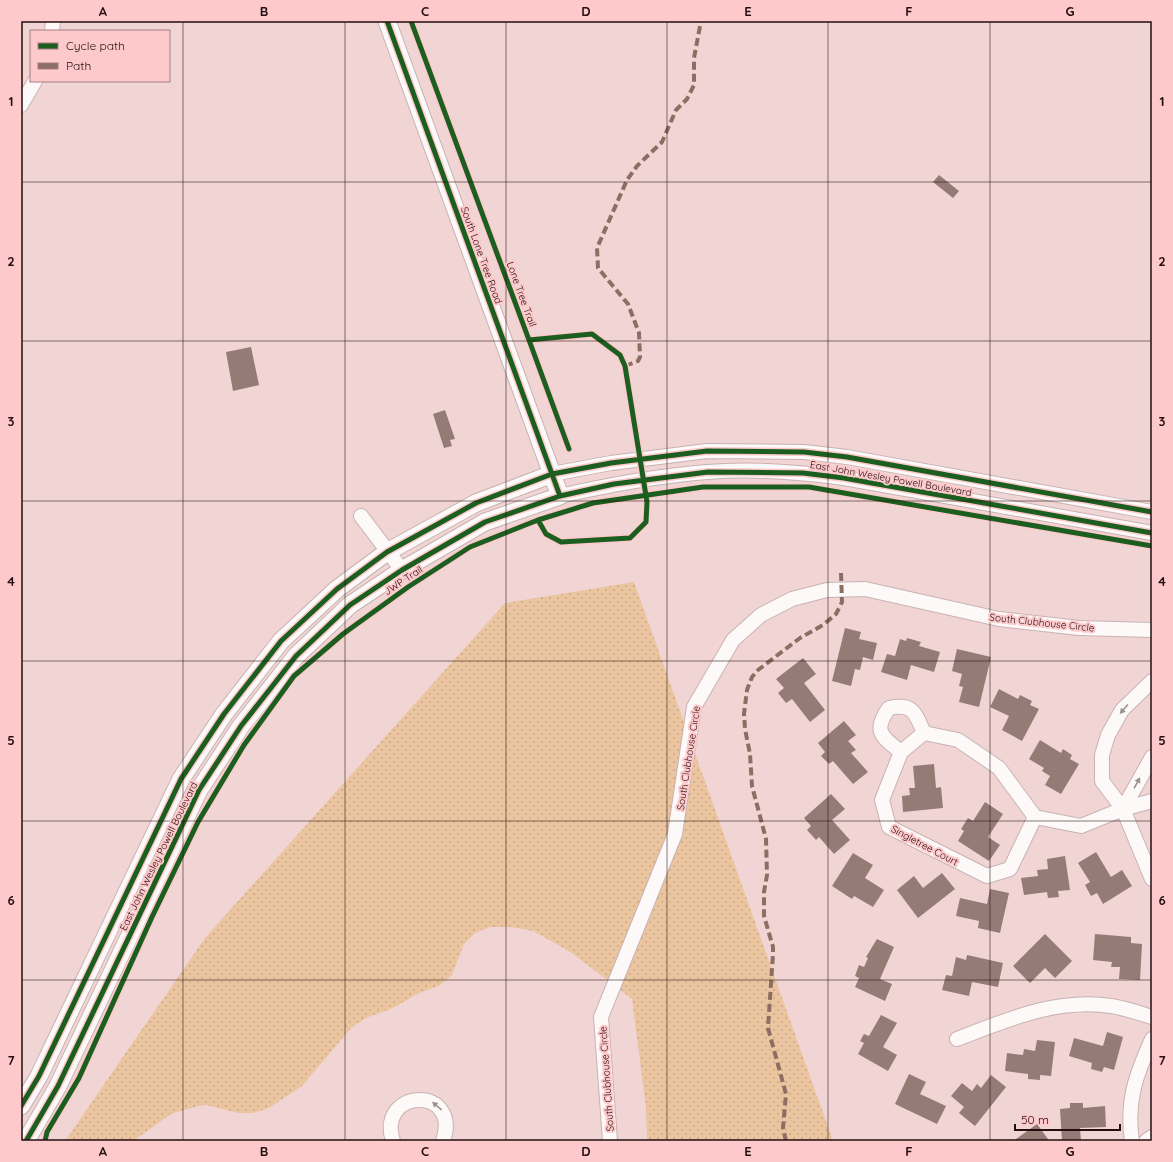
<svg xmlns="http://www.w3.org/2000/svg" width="1173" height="1162" font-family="Quicksand,sans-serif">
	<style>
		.grass { fill: url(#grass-dots) }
		.building { fill: #957b76 }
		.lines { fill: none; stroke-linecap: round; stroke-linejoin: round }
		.minor-casing { stroke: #c9b2b2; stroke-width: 16 }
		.major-casing { stroke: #c9b2b2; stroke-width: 19 }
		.minor { stroke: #fdf9f9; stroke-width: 14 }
		.major { stroke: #fdf9f9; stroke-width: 17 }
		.quiet { stroke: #8d6e63; stroke-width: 4; stroke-dasharray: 8 4; stroke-linecap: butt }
		.cycleway-casing { stroke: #fdc9ca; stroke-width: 8 }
		.cycleway { stroke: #1b5e20; stroke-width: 5 }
		.oneway { fill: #9b8f90 }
		.grid { fill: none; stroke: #240e10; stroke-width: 1; stroke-opacity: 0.55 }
		.labels { text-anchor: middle; stroke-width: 4; stroke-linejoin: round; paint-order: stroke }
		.street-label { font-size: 10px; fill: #240e10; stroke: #fdc9ca }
		.neatline { fill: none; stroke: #240e10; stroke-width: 1.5 }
		.grid-label { font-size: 13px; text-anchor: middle; font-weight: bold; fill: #240e10 }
	</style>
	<defs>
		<pattern id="grass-dots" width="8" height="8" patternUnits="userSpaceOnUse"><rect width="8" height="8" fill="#ebc59f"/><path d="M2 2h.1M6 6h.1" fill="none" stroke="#c9a888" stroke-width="1.8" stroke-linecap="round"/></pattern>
	</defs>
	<rect width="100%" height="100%" fill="#f1d5d5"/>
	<path class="grass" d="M 634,582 L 833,1141 L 647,1141 L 646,1107 L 632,999 L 572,953 L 551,941 L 533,931 L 511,927 L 490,927 L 475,933 L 464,944 L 452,975 L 439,986 L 419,993 L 393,1008 L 366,1018 L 352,1027 L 302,1086 L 269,1108 L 253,1113 L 238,1113 L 206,1105 L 198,1106 L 171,1114 L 133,1141 L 65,1141 L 205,938 L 505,603 Z"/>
	<path class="building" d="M 939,175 L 959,191 L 953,198 L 933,182 Z
		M 251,347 L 259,385 L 233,391 L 226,352 Z
		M 445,410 L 455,439 L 450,440 L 452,446 L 444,448 L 433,414 Z
		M 845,628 L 861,632 L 859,639 L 877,643 L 873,660 L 863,657 L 860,670 L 855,669 L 851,686 L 832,681 Z
		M 907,638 L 921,642 L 919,646 L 940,652 L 934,672 L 911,665 L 907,680 L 881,672 L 887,654 L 895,656 L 900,639 L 906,641 Z
		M 957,649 L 991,657 L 979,707 L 959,702 L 963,687 L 959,686 L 962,674 L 952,671 Z
		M 803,658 L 816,674 L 804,683 L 825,710 L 810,722 L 792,699 L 786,703 L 778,693 L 784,688 L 776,679 Z
		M 999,689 L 1018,699 L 1020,695 L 1032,701 L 1030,705 L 1039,709 L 1022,741 L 1002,730 L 1009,716 L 990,707 Z
		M 844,721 L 856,735 L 848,741 L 856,750 L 851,753 L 868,772 L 853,784 L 833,761 L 829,764 L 821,756 L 825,752 L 818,743 Z
		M 1040,740 L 1061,753 L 1063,749 L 1072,755 L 1070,759 L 1079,764 L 1061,794 L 1045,785 L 1050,776 L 1042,771 L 1044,768 L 1029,759 Z
		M 934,764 L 936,788 L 941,787 L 943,808 L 903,812 L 902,796 L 910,795 L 909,788 L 915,788 L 913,766 Z
		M 831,794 L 845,809 L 832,820 L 850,840 L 834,854 L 819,837 L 816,840 L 807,830 L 811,826 L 804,818 Z
		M 985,802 L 1003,814 L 988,837 L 1000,845 L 989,861 L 958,841 L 964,831 L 961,829 L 968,818 L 973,821 Z
		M 1096,852 L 1111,877 L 1122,870 L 1132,886 L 1103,904 L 1097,893 L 1091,896 L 1085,885 L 1090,882 L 1078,863 Z
		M 853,853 L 873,865 L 865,878 L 884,890 L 873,907 L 854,896 L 852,899 L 832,886 Z
		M 1065,856 L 1070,890 L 1058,891 L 1059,897 L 1048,898 L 1047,892 L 1024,895 L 1021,878 L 1038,876 L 1037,870 L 1048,869 L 1047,859 Z
		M 942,873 L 955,889 L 918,918 L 897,890 L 914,876 L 923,888 Z
		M 990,889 L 1009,893 L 1000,933 L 978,928 L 979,921 L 956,916 L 960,898 L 987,904 Z
		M 1045,934 L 1072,961 L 1055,978 L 1045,968 L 1030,983 L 1013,966 Z
		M 1095,934 L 1131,937 L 1131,943 L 1142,944 L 1140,980 L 1119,979 L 1120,967 L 1111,967 L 1112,962 L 1093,960 Z
		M 877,939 L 894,947 L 880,979 L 892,984 L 885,1001 L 855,987 L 859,978 L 855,976 L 859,965 L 864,967 L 868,958 L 866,957 Z
		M 967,955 L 1003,963 L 998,987 L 972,982 L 969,996 L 942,990 L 946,975 L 952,976 L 956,957 L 966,960 Z
		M 881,1015 L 897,1023 L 883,1047 L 897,1055 L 888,1071 L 858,1054 L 864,1043 L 860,1041 L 864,1034 L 869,1036 Z
		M 1107,1032 L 1123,1037 L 1114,1070 L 1104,1067 L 1102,1072 L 1091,1069 L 1092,1063 L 1069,1056 L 1074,1038 L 1103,1046 Z
		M 1037,1040 L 1055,1042 L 1051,1076 L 1040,1075 L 1040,1080 L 1028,1079 L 1028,1074 L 1005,1071 L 1007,1053 L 1023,1055 L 1024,1049 L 1035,1051 Z
		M 909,1074 L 926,1082 L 920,1094 L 946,1106 L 937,1124 L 895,1104 Z
		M 991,1075 L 1006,1087 L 975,1126 L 959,1113 L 964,1107 L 951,1096 L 962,1083 L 972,1091 L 977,1084 L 981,1088 Z
		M 1070,1103 L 1083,1103 L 1083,1108 L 1105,1106 L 1106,1127 L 1080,1128 L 1081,1141 L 1062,1141 L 1060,1109 L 1070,1108 Z
		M 1037,1124 L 1048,1139 L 1045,1141 L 1013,1141 Z"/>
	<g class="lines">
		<g class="minor-casing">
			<path id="minor" d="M 52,31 L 53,21
				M 21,105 L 35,81
				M 552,474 L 611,463 L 707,451 L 804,452 L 847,457 L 1152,512
				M 560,496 C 608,485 657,476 707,472 C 753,468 799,472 844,478 L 1152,533
				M 361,516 L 402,570
				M 1152,681 L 1122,710 L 1108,735 L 1102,755 L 1102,781 L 1123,809 L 1152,879
				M 901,752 C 882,737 872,731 889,708 C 914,703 915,713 924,733
				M 1123,809 L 1152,757
				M 1035,817 L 1010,869 L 987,876 L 889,827 L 882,800 L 901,752 L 924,733 L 958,740 L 999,768 L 1035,817 L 1081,826 L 1123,809 L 1152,801
				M 957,1039 C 1006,1020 1056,998 1111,1006 C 1124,1008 1139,1013 1152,1017
				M 393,1141 C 376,1088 462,1085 443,1141
				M 610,1141 L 601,1017 L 675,834 L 694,707 L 733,640 L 761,615 L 792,599 L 827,590 L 865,589 L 999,619 L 1079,628 L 1152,630
				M 1132,1141 C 1126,1101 1136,1075 1152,1039
				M 1146,1141 L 1152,1137"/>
		</g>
		<g class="major-casing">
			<path id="major" d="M 21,1106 L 39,1076 L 181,779 L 224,714 L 281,641 L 337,589 L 387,552 L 476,503 L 552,474
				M 26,1141 L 58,1086 L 199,790 L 241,726 L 296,656 L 350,605 L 402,570 L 485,522 L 560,496 L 387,21"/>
		</g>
		<use href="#minor" class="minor"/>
		<use href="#major" class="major"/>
		<path class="quiet" d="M 625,366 L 638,361 L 640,357 L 639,333 L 628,304 L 598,268 L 597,248 L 627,180 L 637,166 L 662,142 L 676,110 L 687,99 L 694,85 L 694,58 L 701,21
			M 786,1141 L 783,1128 L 786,1094 L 768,1028 L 773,954 L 773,947 L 764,916 L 764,892 L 767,875 L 766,839 L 752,786 L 750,754 L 745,729 L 744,714 L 747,690 L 752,677 L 758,670 L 800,638 L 823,625 L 836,614 L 842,602 L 841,573"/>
		<g class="cycleway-casing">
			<path id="cycleway" d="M 387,21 L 560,496
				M 411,21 L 529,340 L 592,334 L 620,355 L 625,366 L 647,502 L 646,522 L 630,538 L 561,542 L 546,534 L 538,520
				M 529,340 L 569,449
				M 21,1106 L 39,1076 L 181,779 L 224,714 L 281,641 L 337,589 L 387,552 L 476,503 L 552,474 L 611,463 L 707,451 L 804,452 L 847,457 L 1152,512
				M 26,1141 L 58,1086 L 199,790 L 241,726 L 296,656 L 350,605 L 402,570 L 485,522 L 560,496 L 614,484 L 708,472 L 803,473 L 844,478 L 1152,533
				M 45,1141 L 47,1132 L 79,1078 L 152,917 L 198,822 L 244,745 L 294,676 L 343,634 L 408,587 L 470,547 L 538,520 L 593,503 L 703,487 L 809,487 L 1152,546"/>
		</g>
		<use href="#cycleway" class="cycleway"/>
	</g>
	<defs><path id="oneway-solid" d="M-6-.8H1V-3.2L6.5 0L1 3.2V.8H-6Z"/></defs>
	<g class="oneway">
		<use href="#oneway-solid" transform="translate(1124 709) rotate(131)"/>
		<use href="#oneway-solid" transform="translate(1137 783) rotate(-61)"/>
		<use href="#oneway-solid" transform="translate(437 1106) rotate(-140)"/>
	</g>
	<path class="grid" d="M 183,21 L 183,1141M 345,21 L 345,1141M 506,21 L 506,1141M 667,21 L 667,1141M 828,21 L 828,1141M 990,21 L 990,1141M 21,182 L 1152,182M 21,341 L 1152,341M 21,501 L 1152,501M 21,661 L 1152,661M 21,821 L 1152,821M 21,980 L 1152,980"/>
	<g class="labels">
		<g class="street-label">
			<text transform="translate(482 255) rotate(70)" y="4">South Lone Tree Road</text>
			<text transform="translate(522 294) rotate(70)" y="4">Lone Tree Trail</text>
			<text transform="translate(891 478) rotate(10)" y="4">East John Wesley Powell Boulevard</text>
			<text transform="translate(403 580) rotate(-34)" y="4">JWP Trail</text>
			<text transform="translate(1042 622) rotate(6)" y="4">South Clubhouse Circle</text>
			<text transform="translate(688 758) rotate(-81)" y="4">South Clubhouse Circle</text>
			<text transform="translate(925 845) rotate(28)" y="4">Singletree Court</text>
			<text transform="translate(158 856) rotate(-64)" y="4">East John Wesley Powell Boulevard</text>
			<text transform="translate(606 1079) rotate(-94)" y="4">South Clubhouse Circle</text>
		</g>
	</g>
	<rect width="1173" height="1162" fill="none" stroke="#fdc9ca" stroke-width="44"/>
	<rect x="30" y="30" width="140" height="52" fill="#fdc9ca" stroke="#a67e80"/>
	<rect x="38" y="43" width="20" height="6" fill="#1b5e20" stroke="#a67e80"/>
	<text x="66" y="50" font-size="12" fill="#240e10">Cycle path</text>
	<rect x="38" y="63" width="20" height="6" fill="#8d6e63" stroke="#a67e80"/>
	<text x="66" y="70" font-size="12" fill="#240e10">Path</text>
	<path d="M1015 1124v6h105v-6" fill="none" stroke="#240e10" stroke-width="2"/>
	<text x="1021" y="1124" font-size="12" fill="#240e10" stroke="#fdc9ca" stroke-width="3" paint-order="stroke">50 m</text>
	<rect x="22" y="22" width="1129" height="1118" class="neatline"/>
	<g class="grid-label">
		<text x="103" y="16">A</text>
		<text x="264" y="16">B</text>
		<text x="425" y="16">C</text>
		<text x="586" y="16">D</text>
		<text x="748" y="16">E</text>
		<text x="909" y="16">F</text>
		<text x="1070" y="16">G</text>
		<text x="11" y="106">1</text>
		<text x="1162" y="106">1</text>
		<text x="11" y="266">2</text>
		<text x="1162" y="266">2</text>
		<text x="11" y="426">3</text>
		<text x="1162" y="426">3</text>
		<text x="11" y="586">4</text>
		<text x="1162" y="586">4</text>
		<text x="11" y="745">5</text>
		<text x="1162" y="745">5</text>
		<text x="11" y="905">6</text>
		<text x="1162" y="905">6</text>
		<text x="11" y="1065">7</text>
		<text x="1162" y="1065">7</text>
		<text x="103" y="1156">A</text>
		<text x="264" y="1156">B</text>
		<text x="425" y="1156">C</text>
		<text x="586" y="1156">D</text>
		<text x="748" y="1156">E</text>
		<text x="909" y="1156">F</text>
		<text x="1070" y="1156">G</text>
	</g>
</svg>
